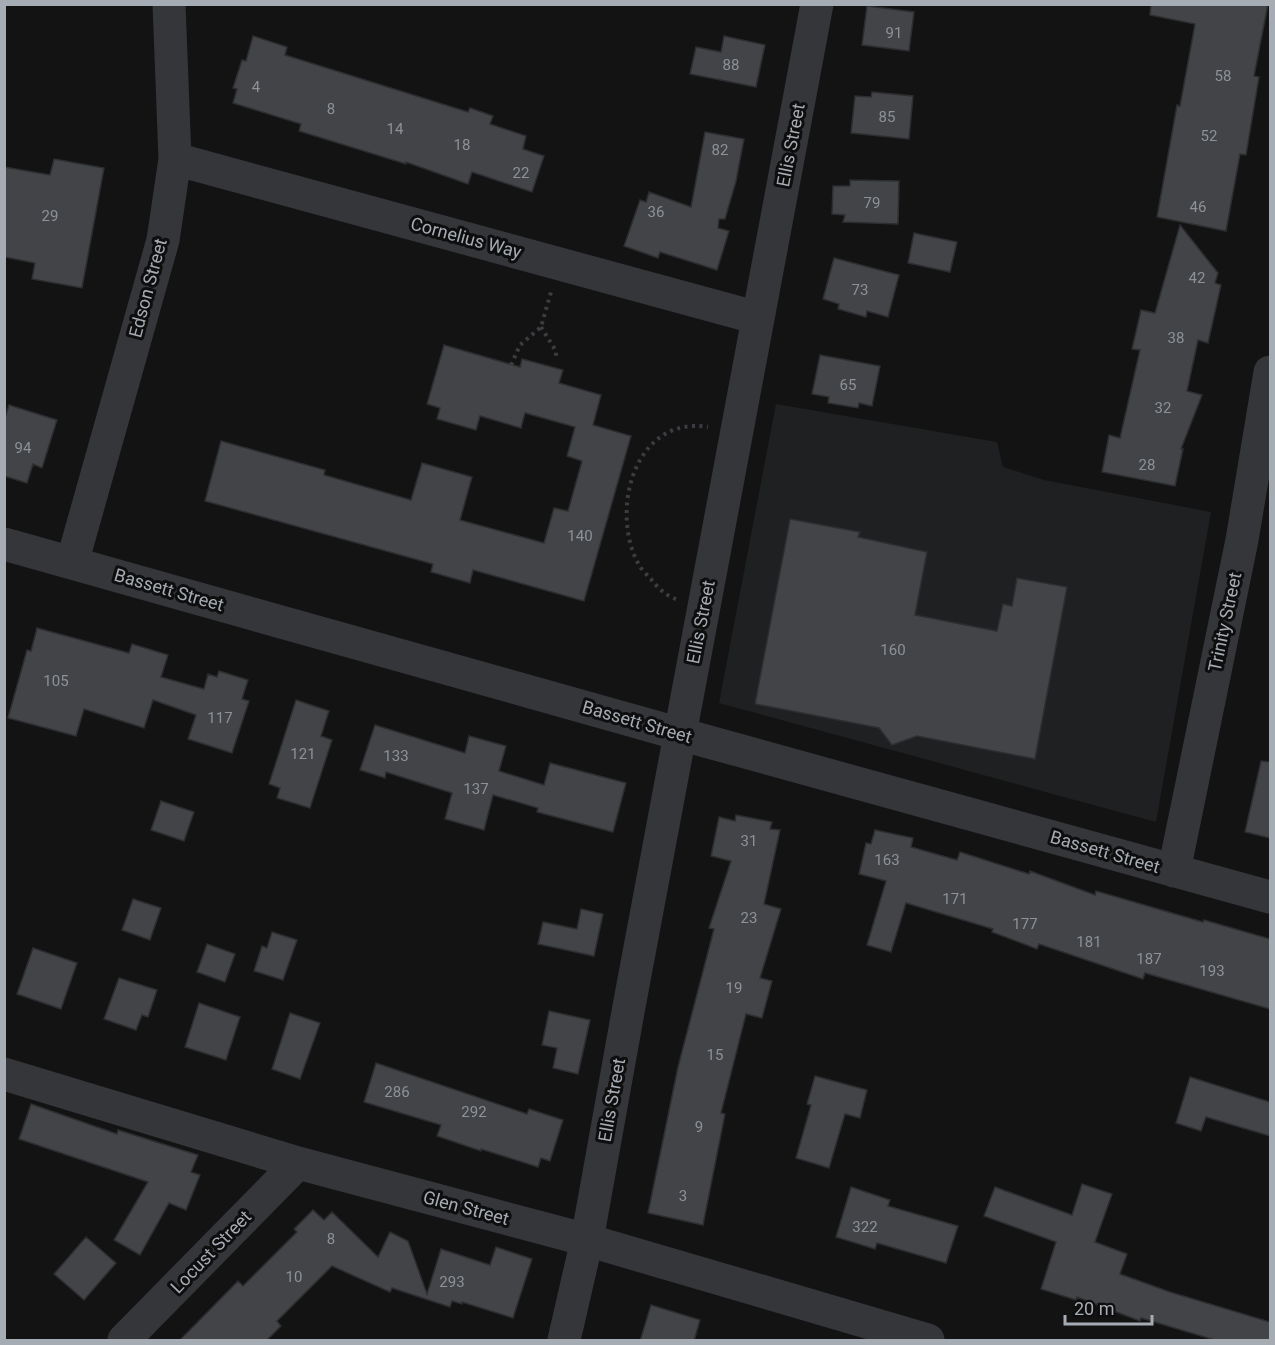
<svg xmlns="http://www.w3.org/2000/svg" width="1275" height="1345" font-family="Roboto,sans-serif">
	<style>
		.built { fill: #1f2021 }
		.building { fill: #424447; stroke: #2d2e30; stroke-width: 1.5 }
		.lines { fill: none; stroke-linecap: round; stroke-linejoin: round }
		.path { stroke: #3b3d40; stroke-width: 4; stroke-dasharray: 3 4.5; stroke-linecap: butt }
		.minor { stroke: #353639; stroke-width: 33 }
		.labels { text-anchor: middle; stroke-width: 6; stroke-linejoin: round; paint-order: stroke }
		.number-label { font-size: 15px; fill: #8d9298 }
		.street-label { font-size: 18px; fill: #a6acb3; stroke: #0e0e0f }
	</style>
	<rect width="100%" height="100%" fill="#131314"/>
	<path class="built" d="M 776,404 L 997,442 L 1003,467 L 1044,480 L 1211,512 L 1156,822 L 719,703 Z"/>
	<path class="building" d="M 1151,4 L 1268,4 L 1254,76 L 1259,77 L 1246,155 L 1240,154 L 1226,231 L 1157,217 L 1177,105 L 1180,106 L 1195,24 L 1150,15 Z
		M 867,6 L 914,12 L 909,51 L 862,45 Z
		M 253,36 L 287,47 L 285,55 L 468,112 L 470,108 L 493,116 L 490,124 L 526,136 L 523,149 L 544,156 L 532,192 L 472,172 L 468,184 L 406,162 L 406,164 L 299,131 L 301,124 L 233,103 L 237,89 L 233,88 L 242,60 L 246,61 Z
		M 724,36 L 765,45 L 756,87 L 690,74 L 696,47 L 721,52 Z
		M 872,92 L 913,96 L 909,139 L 851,133 L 855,96 L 871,97 Z
		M 705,132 L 744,139 L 736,181 L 725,219 L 719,219 L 718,228 L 729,231 L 717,270 L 660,252 L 658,258 L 624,246 L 640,200 L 646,202 L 649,192 L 691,207 Z
		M 54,159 L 104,168 L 82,288 L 32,279 L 35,263 L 4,257 L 4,167 L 50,175 Z
		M 850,180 L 899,181 L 898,224 L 843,222 L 845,215 L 832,214 L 833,186 L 850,186 Z
		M 1180,225 L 1218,273 L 1215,283 L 1221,285 L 1208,343 L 1198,340 L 1187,391 L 1202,395 L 1181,449 L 1183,449 L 1175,486 L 1102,472 L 1109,435 L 1120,438 L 1140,350 L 1132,349 L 1141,310 L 1155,313 Z
		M 914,233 L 957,242 L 950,272 L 908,263 Z
		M 834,258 L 899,275 L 888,317 L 867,311 L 866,317 L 838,309 L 839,304 L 823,299 Z
		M 444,345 L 520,367 L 522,359 L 563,370 L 559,383 L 601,395 L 593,425 L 631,436 L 584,601 L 473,570 L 470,583 L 431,572 L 433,564 L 205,501 L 221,441 L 325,470 L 324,475 L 411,500 L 422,463 L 472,477 L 460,520 L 544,543 L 554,508 L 568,511 L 582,461 L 567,456 L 575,427 L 525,413 L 521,428 L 480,416 L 476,430 L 437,419 L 440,408 L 427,404 Z
		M 820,355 L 880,366 L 872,406 L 859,403 L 858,408 L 828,403 L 829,397 L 812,394 Z
		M 9,405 L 57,420 L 42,468 L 33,464 L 27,483 L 4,476 L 4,421 Z
		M 790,519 L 860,532 L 858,537 L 927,552 L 915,615 L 997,631 L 1003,604 L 1012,606 L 1017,578 L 1067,587 L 1035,759 L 917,736 L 892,745 L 879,728 L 755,704 Z
		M 37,628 L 129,653 L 132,644 L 168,655 L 161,677 L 204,689 L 208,674 L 217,677 L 219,671 L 248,680 L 242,699 L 249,701 L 232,753 L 188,739 L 196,715 L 153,700 L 144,728 L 84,709 L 76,736 L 8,718 L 27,650 L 31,651 Z
		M 296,700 L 329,711 L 321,736 L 332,740 L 310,808 L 277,798 L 280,788 L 269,784 Z
		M 375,725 L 465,753 L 469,736 L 506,746 L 499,771 L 544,785 L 550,763 L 626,783 L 613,832 L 537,812 L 538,808 L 493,795 L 484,830 L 445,819 L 452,793 L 386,772 L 385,778 L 360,770 Z
		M 1261,761 L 1270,762 L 1270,838 L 1245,832 Z
		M 161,801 L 194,812 L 184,841 L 151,830 Z
		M 736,815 L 772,822 L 770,829 L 780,830 L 764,904 L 781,909 L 760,978 L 772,981 L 762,1018 L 746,1014 L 721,1113 L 725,1114 L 703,1225 L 648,1213 L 678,1067 L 714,929 L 709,928 L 731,861 L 711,856 L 719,817 L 735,821 Z
		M 875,830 L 913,838 L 911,847 L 957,860 L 960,852 L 1029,874 L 1030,871 L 1095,895 L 1096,891 L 1203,922 L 1204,920 L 1270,939 L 1270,1009 L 1145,973 L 1143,979 L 1039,944 L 1037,949 L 992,932 L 993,929 L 906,903 L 891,952 L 867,945 L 886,881 L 859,874 L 866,843 L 871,844 Z
		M 133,899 L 161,908 L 150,940 L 122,930 Z
		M 581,909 L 603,914 L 594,956 L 538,944 L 543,922 L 577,929 Z
		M 272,932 L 297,940 L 283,980 L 254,971 L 262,946 L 267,948 Z
		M 207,944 L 235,954 L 225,982 L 197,972 Z
		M 33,948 L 77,963 L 61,1009 L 17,994 Z
		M 119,978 L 157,990 L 148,1017 L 142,1015 L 136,1030 L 104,1019 Z
		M 199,1003 L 240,1017 L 226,1060 L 185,1047 Z
		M 549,1011 L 590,1020 L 578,1074 L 553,1068 L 557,1048 L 542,1045 Z
		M 290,1013 L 320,1023 L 300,1079 L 272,1069 Z
		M 376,1063 L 527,1114 L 529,1109 L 563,1120 L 550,1161 L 541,1158 L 538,1167 L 481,1149 L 481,1151 L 437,1136 L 441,1125 L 364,1102 Z
		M 815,1076 L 867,1090 L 860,1118 L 845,1114 L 829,1168 L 796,1158 L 811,1105 L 807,1104 Z
		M 1190,1077 L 1270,1102 L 1270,1136 L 1206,1117 L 1201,1131 L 1176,1123 Z
		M 31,1104 L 117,1134 L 118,1130 L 198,1155 L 191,1172 L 200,1175 L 186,1210 L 169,1203 L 140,1255 L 114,1240 L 148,1182 L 19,1139 Z
		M 1082,1184 L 1112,1194 L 1095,1242 L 1127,1254 L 1120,1274 L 1170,1292 L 1270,1322 L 1270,1341 L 1218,1341 L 1141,1318 L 1140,1321 L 1077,1297 L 1076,1300 L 1041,1289 L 1056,1242 L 984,1216 L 995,1187 L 1072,1215 Z
		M 851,1187 L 890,1200 L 888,1206 L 958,1226 L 946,1263 L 877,1243 L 875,1249 L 836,1237 Z
		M 313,1210 L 324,1220 L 332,1212 L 378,1257 L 390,1232 L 408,1241 L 427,1294 L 441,1249 L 490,1265 L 496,1247 L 532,1259 L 513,1318 L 462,1302 L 462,1304 L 452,1301 L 450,1307 L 392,1288 L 390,1292 L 332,1266 L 277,1321 L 281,1326 L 266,1341 L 179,1341 L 238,1281 L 243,1286 L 297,1232 L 294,1229 Z
		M 86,1237 L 116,1263 L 84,1300 L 54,1274 Z
		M 651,1305 L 700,1320 L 694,1341 L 640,1341 Z"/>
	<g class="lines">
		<path class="path" d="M 541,327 L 556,351 L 556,356
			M 511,365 L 520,345 L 541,327 L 551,292
			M 676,599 C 666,596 657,587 651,579 C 647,575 642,570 639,565 C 609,512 634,415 708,427"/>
		<path class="minor" d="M 175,159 L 758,318
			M 4,544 L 680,734 L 1270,897
			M 72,563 L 163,240 L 175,159 L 169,4
			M 1174,871 L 1242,540 L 1270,372
			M 4,1074 L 298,1163 L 587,1240 L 928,1340
			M 124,1340 L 298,1163
			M 564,1340 L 587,1240 L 630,1001 L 817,4"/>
	</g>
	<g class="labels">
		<g class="number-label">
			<text x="894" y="38">91</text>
			<text x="731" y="70">88</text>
			<text x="1223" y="81">58</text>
			<text x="256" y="92">4</text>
			<text x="331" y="114">8</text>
			<text x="887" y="122">85</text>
			<text x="395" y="134">14</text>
			<text x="1209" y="141">52</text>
			<text x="462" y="150">18</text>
			<text x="720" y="155">82</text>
			<text x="521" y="178">22</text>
			<text x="872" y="208">79</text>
			<text x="1198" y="212">46</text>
			<text x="656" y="217">36</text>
			<text x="50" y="221">29</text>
			<text x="1197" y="283">42</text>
			<text x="860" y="295">73</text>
			<text x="1176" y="343">38</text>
			<text x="848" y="390">65</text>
			<text x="1163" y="413">32</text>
			<text x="23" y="453">94</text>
			<text x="1147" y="470">28</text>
			<text x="580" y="541">140</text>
			<text x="893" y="655">160</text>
			<text x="56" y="686">105</text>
			<text x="220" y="723">117</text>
			<text x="303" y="759">121</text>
			<text x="396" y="761">133</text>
			<text x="476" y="794">137</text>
			<text x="749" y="846">31</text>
			<text x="887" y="865">163</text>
			<text x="955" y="904">171</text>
			<text x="749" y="923">23</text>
			<text x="1025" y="929">177</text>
			<text x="1089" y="947">181</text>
			<text x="1149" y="964">187</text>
			<text x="1212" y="976">193</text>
			<text x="734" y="993">19</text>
			<text x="715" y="1060">15</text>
			<text x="397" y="1097">286</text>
			<text x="474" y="1117">292</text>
			<text x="699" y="1132">9</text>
			<text x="683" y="1201">3</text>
			<text x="865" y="1232">322</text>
			<text x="331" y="1244">8</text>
			<text x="294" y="1282">10</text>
			<text x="452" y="1287">293</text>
		</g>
		<g class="street-label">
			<text transform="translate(791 145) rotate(-79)" y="6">Ellis Street</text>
			<text transform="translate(466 238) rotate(15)" y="6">Cornelius Way</text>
			<text transform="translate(148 288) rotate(-75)" y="6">Edson Street</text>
			<text transform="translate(169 590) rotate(16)" y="6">Bassett Street</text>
			<text transform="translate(701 622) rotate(-79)" y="6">Ellis Street</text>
			<text transform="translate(1225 622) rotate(-78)" y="6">Trinity Street</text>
			<text transform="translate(637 722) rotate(16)" y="6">Bassett Street</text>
			<text transform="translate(1105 852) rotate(16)" y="6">Bassett Street</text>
			<text transform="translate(612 1100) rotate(-80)" y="6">Ellis Street</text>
			<text transform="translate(466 1208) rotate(15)" y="6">Glen Street</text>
			<text transform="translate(211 1252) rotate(-46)" y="6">Locust Street</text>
		</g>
	</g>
	<rect width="1275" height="1345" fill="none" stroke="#a6acb3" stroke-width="12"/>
	<path d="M1065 1315v9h87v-9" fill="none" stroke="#a6acb3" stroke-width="3"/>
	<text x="1074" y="1315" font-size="18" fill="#a6acb3" stroke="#0e0e0f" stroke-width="4.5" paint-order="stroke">20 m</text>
</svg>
